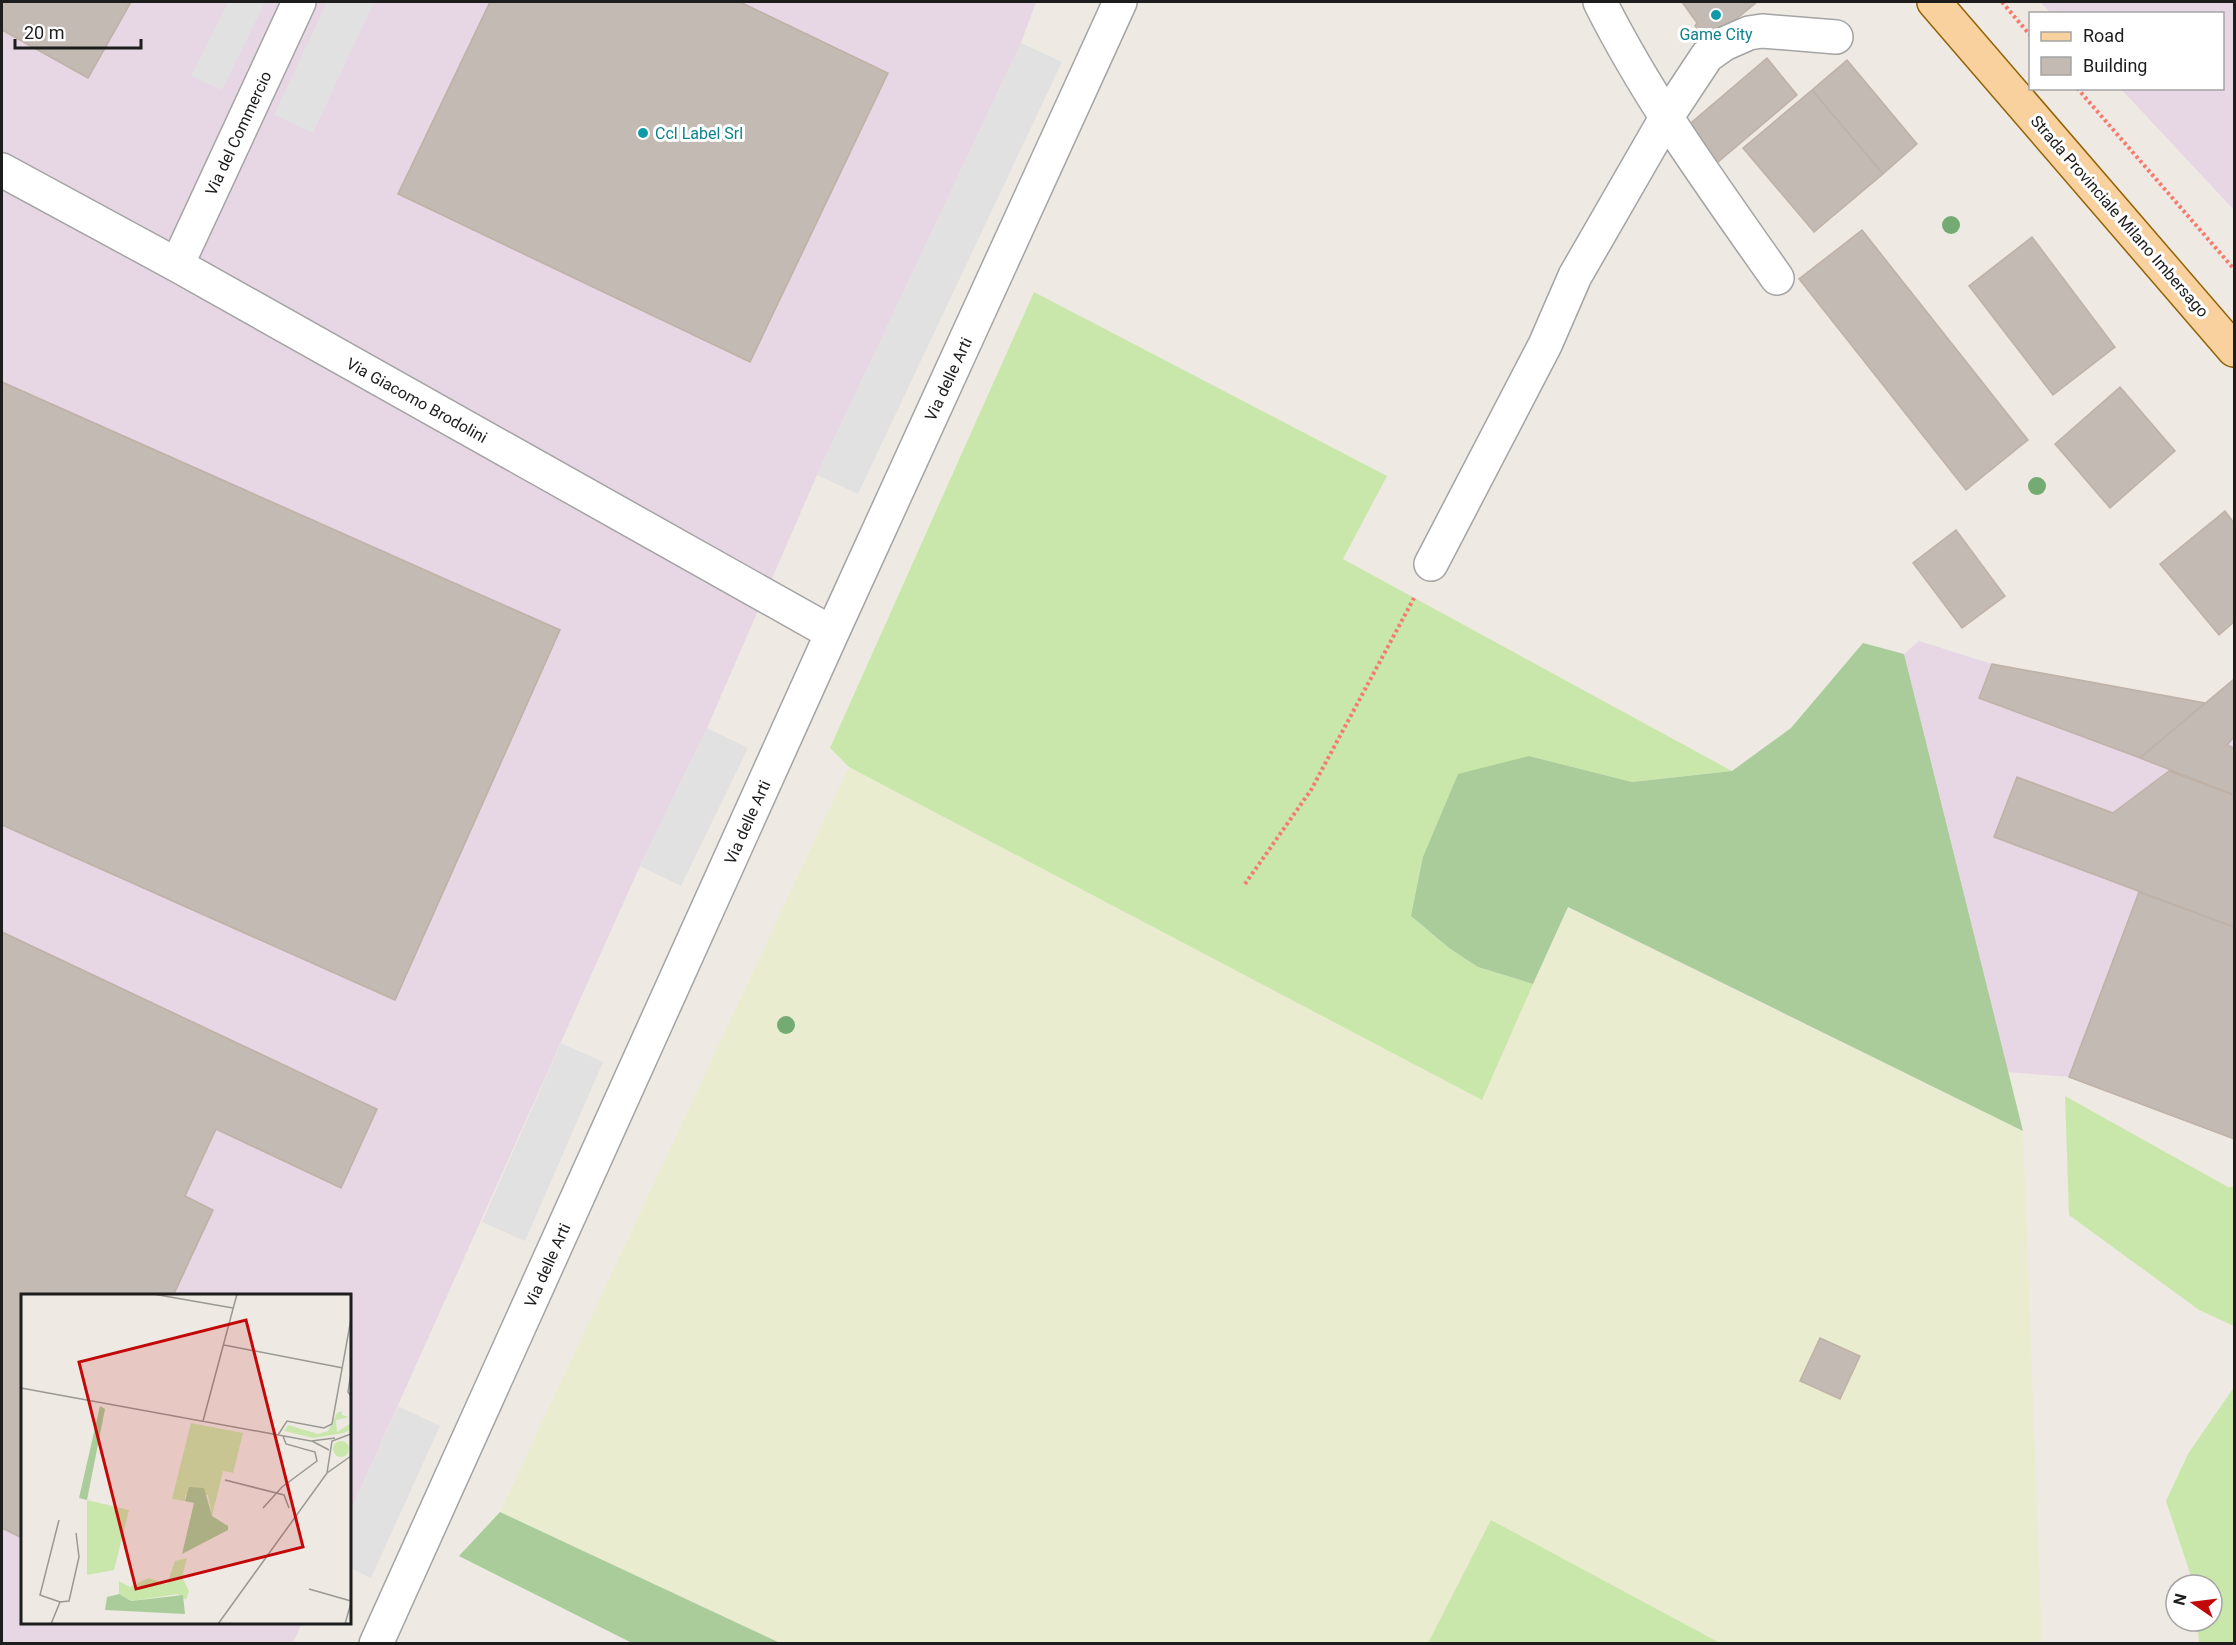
<svg xmlns="http://www.w3.org/2000/svg" width="2236" height="1645" font-family="Roboto,sans-serif">
	<style>
		.industrial { fill: #e7d6e4 }
		.farmland { fill: #eaeccf }
		.grass { fill: #c9e7ab }
		.forest { fill: #a9cc9a }
		.parking { fill: #e1e1e1 }
		.building { fill: #c2bab3; stroke: #bfb1a6; stroke-width: 1.5 }
		.lines { fill: none; stroke-linecap: round; stroke-linejoin: round }
		.minor-casing { stroke: #a4a4a4; stroke-width: 36 }
		.major-casing { stroke: #916206; stroke-width: 36 }
		.path { stroke: #f47b6e; stroke-width: 4; stroke-dasharray: 3 3; stroke-linecap: butt }
		.minor { stroke: #fff; stroke-width: 33 }
		.major { stroke: #f8d19e; stroke-width: 33 }
		.tree { fill: #73ab73 }
		.culture-dot { fill: #0f9aa8; stroke: #fff; stroke-width: 2 }
		.labels { text-anchor: middle; stroke-width: 6; stroke-linejoin: round; paint-order: stroke }
		.culture-label { font-size: 16px; fill: #0d838f; stroke: #fff }
		.street-label { font-size: 16px; fill: #1d1d1d; stroke: #fff }
		.inset-road { fill: none; stroke: #9a9894; stroke-width: 1.5 }
		.view { fill: #c30809; fill-opacity: 0.15; stroke: #c30809; stroke-width: 3 }
		.inset-edge { fill: none; stroke: #1d1d1d; stroke-width: 3 }
	</style>
	<rect width="100%" height="100%" fill="#eeeae3"/>
	<path class="industrial" d="M 2,2 L 1036,2 L 1021,43 L 817,475 L 707,728 L 640,866 L 350,1512 L 350,1296 L 22,1296 L 22,1622 L 302,1623 L 293,1643 L 2,1644 Z
		M 2040,2 L 2234,2 L 2234,210 L 2121,89 L 2222,88 L 2222,14 L 2051,13 Z
		M 1919,641 L 1992,664 L 2205,703 L 2234,679 L 2234,1139 L 2069,1077 L 2008,1072 L 1904,654 Z"/>
	<path class="farmland" d="M 849,767 L 1481,1099 L 1567,907 L 2023,1131 L 2042,1643 L 1720,1643 L 1491,1521 L 1428,1643 L 780,1643 L 500,1512 Z"/>
	<path class="grass" d="M 1034,292 L 1387,476 L 1343,559 L 1732,771 L 1632,782 L 1529,756 L 1411,916 L 1449,948 L 1478,967 L 1533,984 L 1482,1100 L 849,767 L 830,748 Z
		M 2065,1096 L 2228,1187 L 2234,1187 L 2234,1326 L 2199,1310 L 2069,1215 Z
		M 2234,1387 L 2234,1643 L 2199,1643 L 2197,1621 L 2212,1621 L 2212,1585 L 2194,1585 L 2166,1501 L 2188,1454 Z
		M 1491,1520 L 1720,1643 L 1428,1643 Z"/>
	<path class="forest" d="M 1863,643 L 1904,654 L 2023,1131 L 1568,907 L 1533,984 L 1478,967 L 1449,948 L 1411,916 L 1423,857 L 1458,774 L 1529,756 L 1632,782 L 1732,771 L 1791,728 Z
		M 500,1512 L 780,1643 L 632,1643 L 459,1556 Z"/>
	<path class="parking" d="M 228,2 L 265,2 L 222,90 L 191,76 Z
		M 327,2 L 374,2 L 313,133 L 274,115 Z
		M 1021,43 L 1062,62 L 858,494 L 817,475 Z
		M 707,728 L 748,748 L 681,886 L 640,866 Z
		M 561,1043 L 603,1062 L 525,1241 L 482,1222 Z
		M 398,1406 L 440,1426 L 371,1578 L 350,1568 L 350,1512 Z"/>
	<path class="building" d="M 2,2 L 131,2 L 88,78 L 2,30 Z
		M 490,2 L 740,2 L 888,73 L 750,362 L 398,194 Z
		M 1682,2 L 1757,2 L 1708,42 L 1695,26 L 1697,23 Z
		M 1767,58 L 1797,95 L 1717,163 L 1686,127 Z
		M 1847,60 L 1917,144 L 1883,174 L 1812,90 Z
		M 1812,90 L 1883,174 L 1814,232 L 1743,148 Z
		M 1862,230 L 2028,440 L 1966,490 L 1799,279 Z
		M 2032,237 L 2115,347 L 2053,395 L 1969,286 Z
		M 2,382 L 560,630 L 395,1000 L 2,825 Z
		M 2120,387 L 2175,451 L 2110,508 L 2055,444 Z
		M 2225,511 L 2234,523 L 2234,622 L 2219,635 L 2160,564 Z
		M 1956,530 L 2005,596 L 1962,628 L 1913,563 Z
		M 1992,664 L 2205,703 L 2140,758 L 1979,698 Z
		M 2234,679 L 2234,737 L 2227,745 L 2234,748 L 2234,795 L 2140,758 Z
		M 2169,771 L 2234,795 L 2234,927 L 1994,837 L 2017,777 L 2113,813 Z
		M 2139,892 L 2234,927 L 2234,1139 L 2069,1077 Z
		M 2,932 L 377,1109 L 341,1188 L 216,1129 L 185,1196 L 213,1210 L 173,1296 L 22,1296 L 22,1538 L 2,1528 Z
		M 1820,1338 L 1860,1356 L 1840,1399 L 1800,1381 Z"/>
	<g class="lines">
		<g class="minor-casing">
			<path id="minor" d="M 1600,2 C 1649,100 1714,188 1777,278
				M 2,170 L 177,265 L 832,633
				M 177,265 L 299,2
				M 1431,564 L 1545,345 L 1575,276 L 1666,118 L 1707,56 L 1724,44 L 1749,33 L 1762,31 L 1836,37
				M 376,1644 L 832,633 L 1120,2"/>
		</g>
		<g class="major-casing">
			<path id="major" d="M 1934,2 L 2234,350"/>
		</g>
		<path class="path" d="M 2002,2 L 2030,35
			M 2077,88 L 2234,269
			M 1245,884 L 1311,790 L 1414,598"/>
		<use href="#minor" class="minor"/>
		<use href="#major" class="major"/>
	</g>
	<g class="tree">
		<circle cx="1951" cy="225" r="9"/>
		<circle cx="2037" cy="486" r="9"/>
		<circle cx="786" cy="1025" r="9"/>
	</g>
	<g class="culture-dot">
		<circle cx="1716" cy="15" r="6"/>
		<circle cx="643" cy="133" r="6"/>
	</g>
	<g class="labels">
		<g class="culture-label">
			<text x="1716" y="40">Game City</text>
			<text x="655" y="139" text-anchor="start">Ccl Label Srl</text>
		</g>
		<g class="street-label">
			<text transform="translate(238 133) rotate(-65)" y="6">Via del Commercio</text>
			<text transform="translate(2120 216) rotate(49)" y="6">Strada Provinciale Milano Imbersago</text>
			<text transform="translate(948 379) rotate(-65)" y="6">Via delle Arti</text>
			<text transform="translate(417 400) rotate(29)" y="6">Via Giacomo Brodolini</text>
			<text transform="translate(747 822) rotate(-66)" y="6">Via delle Arti</text>
			<text transform="translate(547 1265) rotate(-66)" y="6">Via delle Arti</text>
		</g>
	</g>
	<g transform="translate(21 1294)">
		<rect width="330" height="330" fill="#eeeae3"/>
		<path d="M 321,117 L 321,121 L 328,123 L 315,126 L 316,138 L 330,129 L 330,135 L 323,139 L 292,144 L 263,137 L 267,131 L 297,140 L 307,137 L 316,119 ZM 170,129 L 222,139 L 212,179 L 202,177 L 191,222 L 187,201 L 164,201 L 164,207 L 151,205 ZM312 155a8 8 0 1 1 16 0a8 8 0 1 1-16 0ZM 66,206 L 108,216 L 93,276 L 66,281 ZM 166,264 L 161,283 L 168,297 L 165,306 L 157,300 L 110,307 L 98,300 L 98,287 L 109,293 L 127,284 L 146,290 L 154,267 Z" fill="#c9e7ab"/>
		<path d="M 79,112 L 84,115 L 66,206 L 58,204 ZM 168,193 L 183,194 L 191,222 L 207,232 L 207,236 L 161,260 L 173,209 L 164,207 ZM 98,300 L 110,307 L 162,301 L 164,320 L 84,316 L 86,303 Z" fill="#a9cc9a"/>
		<path class="inset-road" d="M 132,0 L 212,14M 203,51 L 322,74M 330,79 L 327,98 L 330,102M 0,94 L 290,147 L 314,144M 182,127 L 216,0M 257,141 L 266,127 L 303,134 L 311,130 L 330,25M 291,147 L 308,156M 306,179 L 311,147 L 330,140M 204,186 L 263,201 L 268,214M 242,214 L 261,193 L 296,167 L 294,158 L 265,150 L 262,142M 38,226 L 19,301 L 39,308M 288,295 L 330,307M 30,330 L 39,308 L 48,307 L 58,263 L 55,239M 197,330 L 306,179 L 330,162M 324,330 L 330,309"/>
		<path class="view" d="M 225,26 L 282,253 L 115,295 L 58,68 Z"/>
		<rect width="330" height="330" class="inset-edge"/>
	</g>
	<rect width="2236" height="1645" fill="none" stroke="#1d1d1d" stroke-width="6"/>
	<rect x="2029" y="12" width="195" height="78" fill="#ffffff" stroke="#a5a5a5" stroke-width="1.5"/>
	<rect x="2041" y="32" width="30" height="9" fill="#f8d19e" stroke="#a5a5a5" stroke-width="1.5"/>
	<text x="2083" y="42" font-size="18" fill="#1d1d1d">Road</text>
	<rect x="2041" y="57" width="30" height="18" fill="#c2bab3" stroke="#a5a5a5" stroke-width="1.5"/>
	<text x="2083" y="72" font-size="18" fill="#1d1d1d">Building</text>
	<g transform="translate(2194 1603) rotate(284)"><circle r="28" fill="#ffffff" stroke="#a5a5a5" stroke-width="1.5"/>
	<path d="M0-4.5L10 22L0 15L-10 22Z" fill="#c30809"/>
	<text y="-9" font-size="16" font-weight="bold" text-anchor="middle" fill="#1d1d1d">N</text>
	</g>
	<path d="M15 39v9h126v-9" fill="none" stroke="#1d1d1d" stroke-width="3"/>
	<text x="24" y="39" font-size="18" fill="#1d1d1d" stroke="#ffffff" stroke-width="4.5" paint-order="stroke">20 m</text>
</svg>
